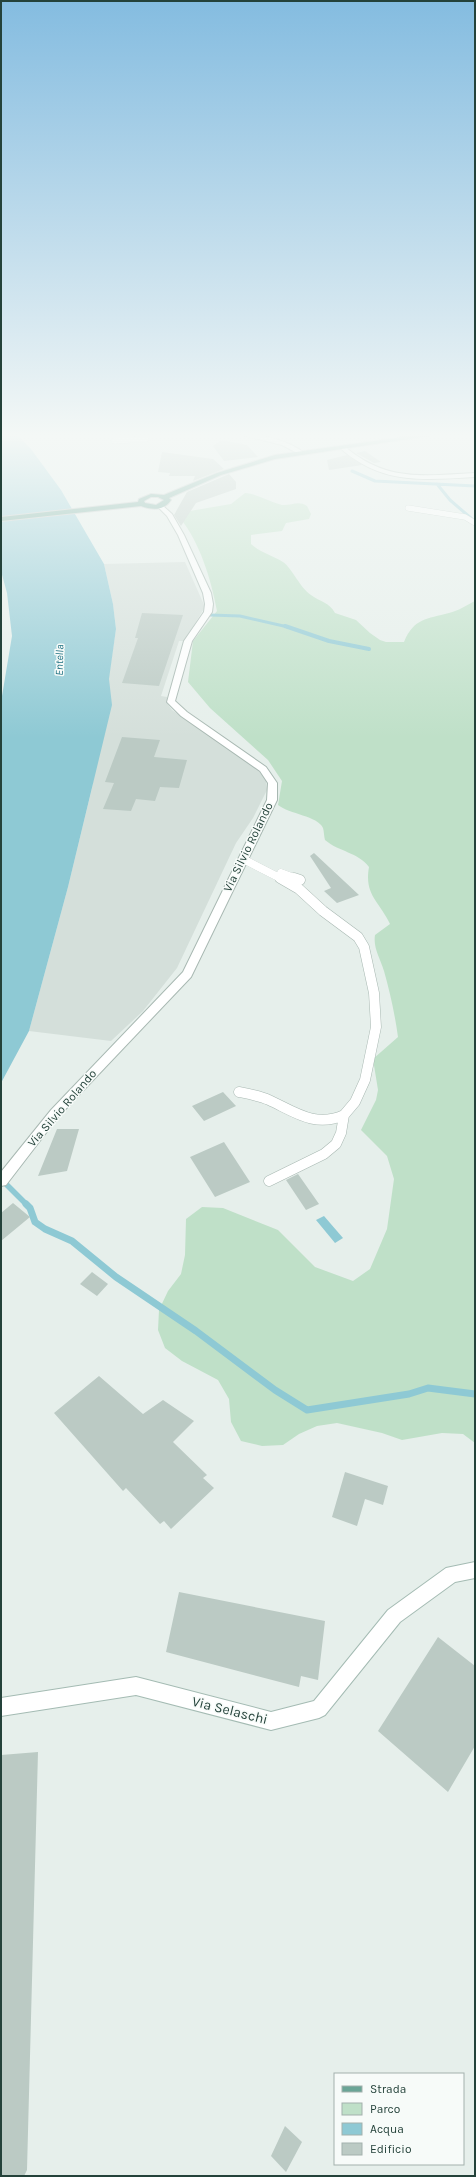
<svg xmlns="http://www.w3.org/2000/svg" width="476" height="2177" font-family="Karla,sans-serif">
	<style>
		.built { fill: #d4dfda }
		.green { fill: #bfe0c8 }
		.water { fill: #8ec9d4 }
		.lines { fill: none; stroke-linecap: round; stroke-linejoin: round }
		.stream-far3 { stroke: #8ec9d4; stroke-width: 3 }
		.stream-far2 { stroke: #8ec9d4; stroke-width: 4 }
		.stream-far1 { stroke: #8ec9d4; stroke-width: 5.5 }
		.stream { stroke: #8ec9d4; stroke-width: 7 }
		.building { fill: #bbcac4 }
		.lane-far2-casing { stroke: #a8b8b2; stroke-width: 6 }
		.lane-far1-casing { stroke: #a8b8b2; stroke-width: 8 }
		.lane-casing { stroke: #a8b8b2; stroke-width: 11 }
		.street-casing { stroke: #a8b8b2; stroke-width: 2 }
		.secondary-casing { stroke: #a4bbb3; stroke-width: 2 }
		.primary-casing { stroke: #c2cac8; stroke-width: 2 }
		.lane-far2 { stroke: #fff; stroke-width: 5.5 }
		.lane-far1 { stroke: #fff; stroke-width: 8 }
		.lane { stroke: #fff; stroke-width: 10 }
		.street { fill: #fff; fill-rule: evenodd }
		.secondary { fill: #fff; fill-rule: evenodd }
		.primary { fill: #6aa596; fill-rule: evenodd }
		.labels { text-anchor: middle; stroke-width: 3; stroke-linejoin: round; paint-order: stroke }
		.far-water-label { font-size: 11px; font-style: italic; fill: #1c6f80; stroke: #f7fbf9 }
		.street-label { font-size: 12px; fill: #24423a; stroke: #f7fbf9 }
		.near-street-label { font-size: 14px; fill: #24423a; stroke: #f7fbf9 }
	</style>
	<rect width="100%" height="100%" fill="#e6efeb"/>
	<path class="built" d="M 185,562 L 205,607 L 184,641 L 179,641 L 161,696 L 167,697 L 167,703 L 172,710 L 257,769 L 266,780 L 267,790 L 253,818 L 236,843 L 177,968 L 143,1011 L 111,1041 L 29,1031 L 68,887 L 92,788 L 116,629 L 113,604 L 104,564 Z"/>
	<path class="green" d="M 245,493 C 258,494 269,502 282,505 C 291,506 298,500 307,506 L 311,514 L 309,519 L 286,523 L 282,531 L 251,535 L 251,544 C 261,553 272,555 283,562 C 292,568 300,588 311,595 C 320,602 329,602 335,613 L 356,620 L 370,633 L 380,640 L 386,642 L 404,642 C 414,618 427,619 449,613 C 458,611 467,605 475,601 L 475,1443 L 463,1434 L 442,1433 L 402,1440 L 382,1433 L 337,1423 L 317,1426 L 299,1434 L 283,1445 L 262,1446 L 241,1441 L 231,1422 L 229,1399 L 218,1380 L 182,1361 L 165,1348 L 158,1330 L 159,1310 L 168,1291 L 181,1274 L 185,1255 L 186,1219 L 202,1207 L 223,1208 L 278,1230 L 315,1267 L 353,1281 L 370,1269 L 387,1229 L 394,1179 L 387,1156 L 361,1130 L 376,1100 L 378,1090 L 373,1059 L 398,1037 C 395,1015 390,992 384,971 C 380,958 373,948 375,935 L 390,924 C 379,901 364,895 369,867 C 358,852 339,852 325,840 C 324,837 324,831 323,828 C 318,816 289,814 278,805 L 282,781 L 268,760 L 210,708 L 188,682 L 193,641 L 217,611 C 211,579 200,543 180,518 L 190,511 L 231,504 Z"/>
	<path class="water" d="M 1,433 L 15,433 L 31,449 L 61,490 L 104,564 L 113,604 L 116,629 L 109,679 L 112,705 L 68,887 L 29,1031 L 1,1083 L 1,702 L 12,636 L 7,593 L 1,571 Z
		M 324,1216 L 343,1238 L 335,1243 L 316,1220 Z"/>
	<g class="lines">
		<path class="stream-far3" d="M 352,471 L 375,481 L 475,486
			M 437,484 L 450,500 L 472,519
			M 210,615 L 240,616 L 288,627"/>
		<path class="stream-far2" d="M 285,626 L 329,641 L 369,649"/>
		<path class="stream-far1" d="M 1,1179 L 27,1205"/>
		<path class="stream" d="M 26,1204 L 30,1208 L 35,1222 L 45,1229 L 72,1241 L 116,1277 L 196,1331 L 275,1390 L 307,1410 L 409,1394 L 428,1388 L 475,1394"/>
	</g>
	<path class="building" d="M 221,440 L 247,445 L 258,457 L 224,461 L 213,446 Z
		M 365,451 L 381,462 L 374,463 L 356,453 Z
		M 162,452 L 213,459 L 224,469 L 193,481 L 195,476 L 169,476 L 170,473 L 158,472 Z
		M 347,455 L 362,465 L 329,470 L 327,460 Z
		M 229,474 L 236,482 L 236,489 L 196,503 L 181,526 L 174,515 L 187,492 Z
		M 142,613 L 183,615 L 159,686 L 122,683 L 138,638 L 135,638 Z
		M 122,737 L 160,740 L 154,757 L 187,760 L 179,788 L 160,787 L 155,801 L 136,799 L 131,811 L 103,809 L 114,783 L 105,782 Z
		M 314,853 L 359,895 L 337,903 L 324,891 L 331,888 L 310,856 Z
		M 223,1092 L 236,1106 L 204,1121 L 192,1106 Z
		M 57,1129 L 79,1129 L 67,1171 L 38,1176 Z
		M 224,1142 L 250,1182 L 215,1197 L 190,1157 Z
		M 298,1174 L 319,1204 L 306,1210 L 286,1180 Z
		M 13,1203 L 30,1217 L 1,1241 L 1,1213 Z
		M 92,1272 L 108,1284 L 97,1296 L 80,1284 Z
		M 99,1376 L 143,1414 L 163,1400 L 194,1421 L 173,1442 L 207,1475 L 203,1478 L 214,1488 L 171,1529 L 164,1521 L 160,1524 L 126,1488 L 123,1491 L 54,1413 Z
		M 345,1472 L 388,1486 L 383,1505 L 365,1499 L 357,1526 L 332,1517 Z
		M 179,1592 L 325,1621 L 318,1680 L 301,1676 L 299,1687 L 166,1652 Z
		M 438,1637 L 475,1666 L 475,1746 L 448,1792 L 378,1731 Z
		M 38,1752 L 27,2170 L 24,2176 L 1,2176 L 1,1755 Z
		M 285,2126 L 302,2142 L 286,2172 L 271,2156 Z"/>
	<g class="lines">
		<g class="lane-far2-casing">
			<path id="lane-far2" d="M 114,441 L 146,439 L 144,433
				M 408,508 L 465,517 L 475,523"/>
		</g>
		<g class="lane-far1-casing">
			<path id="lane-far1" d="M 243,859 L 282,879
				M 281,873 L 297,879"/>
		</g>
		<g class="lane-casing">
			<path id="lane" d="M 294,878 L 300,880
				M 239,1092 C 249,1094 260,1096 269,1100 C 295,1112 315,1128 344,1115
				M 269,1181 L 324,1154 L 336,1144 L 341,1133 L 344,1115 L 355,1102 L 365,1080 L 376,1027 L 374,993 L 364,947 L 358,937 L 323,911 L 299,889 L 280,878"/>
		</g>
		<g class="street-casing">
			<path id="street" d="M 234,433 C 255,433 288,439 304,453 L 299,454 L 282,445 Z
				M 340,446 L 344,446 C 386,482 423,476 475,473 L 475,477 C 422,480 382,485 340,448 Z
				M 158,505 L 162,505 L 172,514 L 184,535 L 211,593 L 213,604 L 212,612 L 192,641 L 175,701 L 187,712 L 266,767 L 277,783 L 277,800 L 191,977 L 59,1116 L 6,1185 L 1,1186 L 1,1172 L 51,1110 L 183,972 L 267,800 L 268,783 L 260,771 L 181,716 L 167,702 L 184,641 L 204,612 L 205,604 L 203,593 L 178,535 L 167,516 L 158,507 Z"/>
		</g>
		<g class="secondary-casing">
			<path id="secondary" d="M 475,1562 L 475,1578 L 455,1582 L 400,1622 L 325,1715 L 319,1718 L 271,1730 L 136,1695 L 1,1716 L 1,1698 L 136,1677 L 271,1712 L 314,1701 L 388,1610 L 446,1568 Z"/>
		</g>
		<g class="primary-casing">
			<path id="primary" d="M 431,433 L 448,433 L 275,459 L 221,475 L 169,498 L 171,500 C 164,511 152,510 141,506 L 1,521 L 1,517 L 138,502 L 139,499 L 151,494 L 164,495 L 217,473 L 275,455 ZM 151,497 L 158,497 L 164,500 L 156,505 L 145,503 L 144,501 Z"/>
		</g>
		<use href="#lane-far2" class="lane-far2"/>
		<use href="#lane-far1" class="lane-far1"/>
		<use href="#lane" class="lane"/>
		<use href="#street" class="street"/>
		<use href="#secondary" class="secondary"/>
		<use href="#primary" class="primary"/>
	</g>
	<linearGradient id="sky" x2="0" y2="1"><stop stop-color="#84bce0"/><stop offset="0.59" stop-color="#f4f8f6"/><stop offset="1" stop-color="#f4f8f6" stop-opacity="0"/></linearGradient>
	<rect width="476" height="738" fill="url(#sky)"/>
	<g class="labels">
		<g class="far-water-label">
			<text transform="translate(59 660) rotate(-89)" y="4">Entella</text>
		</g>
		<g class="street-label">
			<text transform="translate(248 847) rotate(-64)" y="4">Via Silvio Rolando</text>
			<text transform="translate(62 1108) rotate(-49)" y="4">Via Silvio Rolando</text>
		</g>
		<g class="near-street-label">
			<text transform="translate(230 1710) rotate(14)" y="5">Via Selaschi</text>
		</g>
	</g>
	<rect width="476" height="2177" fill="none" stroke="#24423a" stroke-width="4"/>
	<rect x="334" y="2073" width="130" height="92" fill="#f7fbf9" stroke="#a3b1ad"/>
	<rect x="342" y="2086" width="20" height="6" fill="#6aa596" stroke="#a3b1ad"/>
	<text x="370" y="2093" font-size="12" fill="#24423a">Strada</text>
	<rect x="342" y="2103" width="20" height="12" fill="#bfe0c8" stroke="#a3b1ad"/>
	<text x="370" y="2113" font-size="12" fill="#24423a">Parco</text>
	<rect x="342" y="2123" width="20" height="12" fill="#8ec9d4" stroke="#a3b1ad"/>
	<text x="370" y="2133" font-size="12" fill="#24423a">Acqua</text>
	<rect x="342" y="2143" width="20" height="12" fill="#bbcac4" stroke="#a3b1ad"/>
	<text x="370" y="2153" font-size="12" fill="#24423a">Edificio</text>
</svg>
